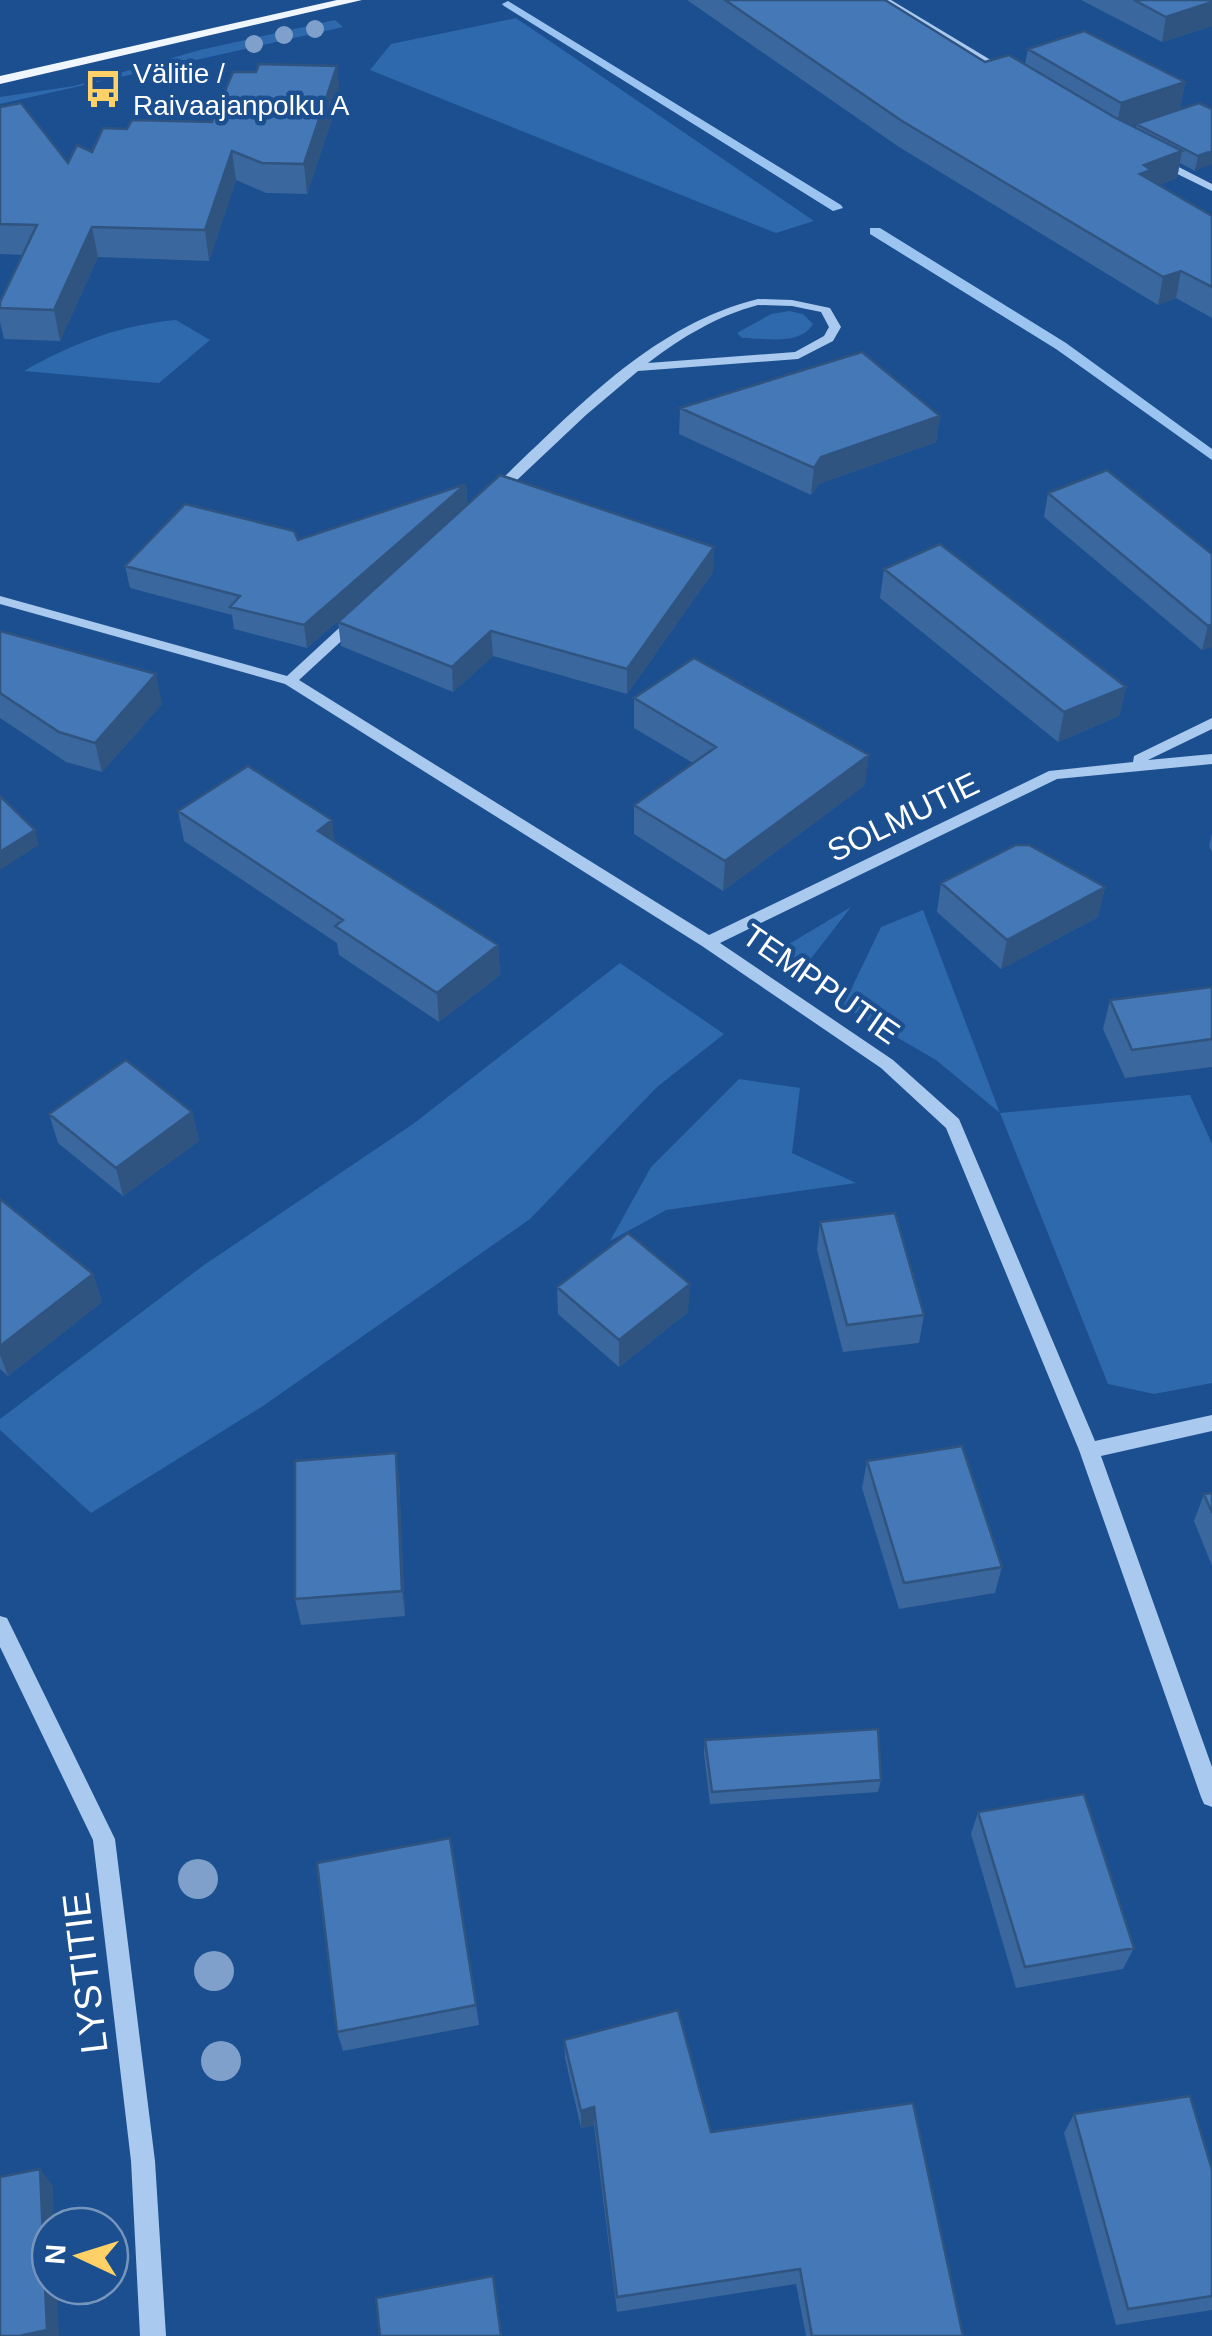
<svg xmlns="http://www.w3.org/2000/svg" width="1212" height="2336" font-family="Arial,sans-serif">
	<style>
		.green { fill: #2e69ad }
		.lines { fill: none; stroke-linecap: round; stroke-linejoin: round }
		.stream { fill: #9cc4f0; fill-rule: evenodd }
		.minor { fill: #a9c9ee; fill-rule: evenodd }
		.major { fill: #f0f6ff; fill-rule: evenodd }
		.tree { fill: #7ea0ca }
		.wall { fill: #3a679d }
		.shaded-wall { fill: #305480 }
		.building { fill: #4478b7; stroke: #305480; stroke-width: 2.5 }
		.labels { text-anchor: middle; stroke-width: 9; stroke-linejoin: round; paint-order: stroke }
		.far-poi-label { font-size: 28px; fill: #fff; stroke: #1b4f8f; text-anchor: start }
		.street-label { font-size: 32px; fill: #fff; stroke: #1b4f8f }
		.near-street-label { font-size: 38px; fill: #fff; stroke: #1b4f8f }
	</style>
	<rect width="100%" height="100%" fill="#1b4f8f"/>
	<path class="green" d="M 516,18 L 814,221 L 776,233 L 370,70 L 391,44 Z
		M 335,20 L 343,27 L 0,104 L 0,97 L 74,86 L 200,50 Z
		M 789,311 L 803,314 L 813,324 C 800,346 765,338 742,338 L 737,333 L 771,314 Z
		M 176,320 L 210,340 L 159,383 L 24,371 C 73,343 120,325 176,320 Z
		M 851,907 L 795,979 L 786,963 L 789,944 Z
		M 923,910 L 1000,1113 L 1190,1095 L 1212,1144 L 1212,1383 L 1154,1394 L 1108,1384 L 1000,1113 L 936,1060 L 843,1006 L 881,927 Z
		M 620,963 L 724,1034 L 657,1087 L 530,1219 L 263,1406 L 91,1513 L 0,1430 L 0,1419 L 204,1265 L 413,1124 Z
		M 739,1079 L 800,1088 L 792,1153 L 856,1183 L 666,1210 L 610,1241 L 651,1167 Z"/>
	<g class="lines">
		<path class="stream" d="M 508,1 L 841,205 L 843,208 L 833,211 L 504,6 L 502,4 Z
			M 870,228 L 880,228 L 1066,343 L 1212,449 L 1212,460 L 1056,349 L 870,234 Z"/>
		<path class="minor" d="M 879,0 L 891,0 L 1009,71 L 1000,73 Z
			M 1157,160 L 1165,160 L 1212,184 L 1212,191 L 1157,164 Z
			M 758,299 L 792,300 L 830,308 L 841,327 L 833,341 L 798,359 L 638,371 L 586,415 L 498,498 L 488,498 L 488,492 C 569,417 648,326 758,299 ZM 758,305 L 792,306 L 821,312 L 829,327 L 824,336 L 795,352 L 648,363 C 682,337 717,316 758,305 Z
			M 0,596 L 287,676 L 351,617 L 361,617 L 361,623 L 299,680 L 709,935 L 1049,771 L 1133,762 L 1134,756 L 1212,718 L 1212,729 L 1148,760 L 1212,754 L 1212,764 L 1057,779 L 720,943 L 893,1060 L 959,1119 L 1095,1441 L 1212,1415 L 1212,1431 L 1101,1456 L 1212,1767 L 1212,1807 L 1204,1804 L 1201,1797 L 1079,1450 L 946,1128 L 881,1068 L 702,946 L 285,684 L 0,604 Z
			M 0,1616 L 7,1618 L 115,1839 L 155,2161 L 166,2336 L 140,2336 L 131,2161 L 93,1840 L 0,1647 Z"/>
		<path class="major" d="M 337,0 L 362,0 L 0,84 L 0,76 Z"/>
	</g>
	<g class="tree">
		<circle cx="315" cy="29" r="9"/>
		<circle cx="284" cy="35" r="9"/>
		<circle cx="254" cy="44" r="9"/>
		<circle cx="198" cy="1879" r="20"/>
		<circle cx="214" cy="1971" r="20"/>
		<circle cx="221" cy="2061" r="20"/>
	</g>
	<path class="wall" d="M 687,0 L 885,0 L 985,62 L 1025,64 L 1028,49 L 1185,82 L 1180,109 L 1131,125 L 1136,128 L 1136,124 L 1212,109 L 1195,171 L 1180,163 L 1177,178 L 1159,185 L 1212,216 L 1212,318 L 1176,298 L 1158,305 L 899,147 Z
		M 1081,0 L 1212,0 L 1212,26 L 1162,42 Z
		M 340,95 L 307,194 L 266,193 L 236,180 L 209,261 L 98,257 L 60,341 L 4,339 L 0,322 L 0,302 L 23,255 L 0,254 L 0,107 L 68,163 L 92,152 L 127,129 L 212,122 Z
		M 680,408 L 940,416 L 936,442 L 819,484 L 811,495 L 679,434 Z
		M 466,484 L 467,504 L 714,547 L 713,572 L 627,694 L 493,656 L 453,692 L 341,646 L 338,622 L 408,559 L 307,648 L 234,629 L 232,615 L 130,588 L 125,566 L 298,540 Z
		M 1048,493 L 1212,554 L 1212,647 L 1202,650 L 1044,517 Z
		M 884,569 L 1126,687 L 1119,716 L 1058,742 L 880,598 Z
		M 0,631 L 162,704 L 102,772 L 66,762 L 0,718 Z
		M 634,698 L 865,785 L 723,891 L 634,834 L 634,805 L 693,763 L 634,728 Z
		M 178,811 L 335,842 L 498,945 L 500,975 L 439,1022 L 339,955 L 337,943 L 184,841 Z
		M 1212,833 L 1212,852 L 1209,846 Z
		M 941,883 L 1105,887 L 1098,917 L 1001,969 L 937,912 Z
		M 1212,987 L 1212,1067 L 1125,1078 L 1103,1029 L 1110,1000 Z
		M 192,1112 L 199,1141 L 123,1196 L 58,1143 L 49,1114 Z
		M 0,1199 L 93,1274 L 102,1302 L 8,1376 L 0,1369 Z
		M 820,1222 L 924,1315 L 919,1343 L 843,1352 L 817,1250 Z
		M 557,1287 L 688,1312 L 619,1367 L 558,1314 Z
		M 396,1453 L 399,1479 L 405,1616 L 301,1625 L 295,1599 Z
		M 867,1461 L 1002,1567 L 995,1593 L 899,1609 L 862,1488 Z
		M 1212,1493 L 1212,1566 L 1194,1521 L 1204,1494 Z
		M 705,1740 L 881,1780 L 878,1792 L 710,1804 L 704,1753 Z
		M 978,1812 L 1134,1948 L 1123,1969 L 1016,1988 L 971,1834 Z
		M 476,2005 L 479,2025 L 343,2051 L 337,2032 Z
		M 564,2040 L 711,2132 L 963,2336 L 806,2336 L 796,2284 L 617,2312 L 594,2125 L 581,2128 L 565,2058 Z
		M 1074,2114 L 1212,2170 L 1212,2310 L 1116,2325 L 1064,2133 Z"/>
	<path class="shaded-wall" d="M 1212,2 L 1212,26 L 1162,42 L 1166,17 Z
		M 337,66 L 340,95 L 307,194 L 304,164 Z
		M 1185,82 L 1180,109 L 1116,130 L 1121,103 Z
		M 232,151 L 236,180 L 209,261 L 205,230 Z
		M 1182,151 L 1177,178 L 1148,189 L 1140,174 L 1144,165 Z
		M 1212,151 L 1212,164 L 1195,171 L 1198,156 Z
		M 92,227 L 98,257 L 60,341 L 54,310 Z
		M 1181,271 L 1176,298 L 1158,305 L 1163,277 Z
		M 940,416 L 936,442 L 819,484 L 811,495 L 814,468 L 821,457 Z
		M 466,484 L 467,506 L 307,648 L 304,625 Z
		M 714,547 L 713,572 L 627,694 L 627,669 Z
		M 1212,624 L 1212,647 L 1202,650 L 1208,626 Z
		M 491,631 L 493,656 L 453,692 L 452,667 Z
		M 156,674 L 162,704 L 102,772 L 95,743 Z
		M 1126,687 L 1119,716 L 1058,742 L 1064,712 Z
		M 869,755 L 865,785 L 723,891 L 725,861 Z
		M 332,820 L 336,850 L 318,831 Z
		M 35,830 L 39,845 L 0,870 L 0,852 Z
		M 1105,887 L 1098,917 L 1001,969 L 1007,940 Z
		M 498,945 L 500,975 L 439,1022 L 437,993 Z
		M 192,1112 L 199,1141 L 123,1196 L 116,1168 Z
		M 93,1274 L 102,1302 L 8,1376 L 0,1355 L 0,1346 Z
		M 690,1284 L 688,1312 L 619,1367 L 619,1340 Z
		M 396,1453 L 399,1479 L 405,1616 L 402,1591 Z
		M 594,2107 L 594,2125 L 581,2128 L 581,2111 Z
		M 40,2169 L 53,2186 L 54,2226 L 50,2226 L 50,2286 L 57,2286 L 59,2336 L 19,2336 Z"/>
	<path class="building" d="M 725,0 L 885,0 L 985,62 L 1009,55 L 1114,117 L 1182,151 L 1144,165 L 1151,170 L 1140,174 L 1212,216 L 1212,287 L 1181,271 L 1163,277 L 902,121 Z
		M 1134,0 L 1212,0 L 1212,2 L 1166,17 Z
		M 1084,31 L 1185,82 L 1121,103 L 1028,49 Z
		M 259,64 L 337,66 L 304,164 L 262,163 L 232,151 L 205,230 L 92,227 L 54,310 L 0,308 L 0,302 L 37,225 L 0,224 L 0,107 L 21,103 L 68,163 L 77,145 L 92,152 L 103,128 L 127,129 L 132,120 L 212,122 L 233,72 L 256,72 Z
		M 1199,103 L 1212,109 L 1212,151 L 1198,156 L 1136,124 Z
		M 862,352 L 940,416 L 821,457 L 814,468 L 680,408 Z
		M 1107,470 L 1212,554 L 1212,624 L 1208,626 L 1048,493 Z
		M 500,475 L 714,547 L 627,669 L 491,631 L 452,667 L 338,622 Z
		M 466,484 L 304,625 L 230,607 L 240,596 L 125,566 L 185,504 L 294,531 L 298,540 Z
		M 940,544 L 1126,687 L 1064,712 L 884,569 Z
		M 0,631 L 156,674 L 95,743 L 59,732 L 0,693 Z
		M 694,658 L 869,755 L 725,861 L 634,805 L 716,747 L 634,698 Z
		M 248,766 L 332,820 L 318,831 L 498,945 L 437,993 L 335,926 L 343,920 L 178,811 Z
		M 0,796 L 35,830 L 0,852 Z
		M 1016,845 L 1029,845 L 1105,887 L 1007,940 L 941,883 Z
		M 1212,987 L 1212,1039 L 1132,1050 L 1110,1000 Z
		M 126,1060 L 192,1112 L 116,1168 L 49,1114 Z
		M 0,1199 L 93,1274 L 0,1346 Z
		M 895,1213 L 924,1315 L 847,1325 L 820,1222 Z
		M 628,1233 L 690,1284 L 619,1340 L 557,1287 Z
		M 962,1446 L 1002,1567 L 904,1583 L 867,1461 Z
		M 396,1453 L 402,1591 L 295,1599 L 295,1461 Z
		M 1212,1493 L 1212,1513 L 1204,1494 Z
		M 878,1729 L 881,1780 L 712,1792 L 705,1740 Z
		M 1084,1794 L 1134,1948 L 1025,1967 L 978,1812 Z
		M 450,1838 L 476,2005 L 337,2032 L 317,1863 Z
		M 678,2010 L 711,2132 L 913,2103 L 963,2336 L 812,2336 L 800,2269 L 617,2297 L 594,2107 L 581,2111 L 564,2040 Z
		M 1190,2096 L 1212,2170 L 1212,2296 L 1128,2309 L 1074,2114 Z
		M 40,2169 L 47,2330 L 19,2336 L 0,2336 L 0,2177 Z
		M 493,2276 L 501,2336 L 380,2336 L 376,2298 Z"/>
	<defs>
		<g id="bus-bare" transform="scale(3)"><path d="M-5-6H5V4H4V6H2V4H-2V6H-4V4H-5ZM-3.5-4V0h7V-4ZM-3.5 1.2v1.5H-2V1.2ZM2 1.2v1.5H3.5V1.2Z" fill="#ffd166" stroke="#1b4f8f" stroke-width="2.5" paint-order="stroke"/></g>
	</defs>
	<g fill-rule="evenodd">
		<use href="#bus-bare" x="103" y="89"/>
	</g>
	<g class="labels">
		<g class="far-poi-label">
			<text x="133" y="83">Välitie /<tspan x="133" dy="32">Raivaajanpolku A</tspan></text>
		</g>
		<g class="street-label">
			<text transform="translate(903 817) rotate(-26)" y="11">SOLMUTIE</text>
			<text transform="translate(821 984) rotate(35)" y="11">TEMPPUTIE</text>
		</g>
		<g class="near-street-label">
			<text transform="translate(85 1973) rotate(-97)" y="13">LYSTITIE</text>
		</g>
	</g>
	<g transform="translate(80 2256) rotate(274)"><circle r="48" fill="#1b4f8f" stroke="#7695bc" stroke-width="2.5"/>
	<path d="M0-8L18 38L0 25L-18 38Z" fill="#ffd166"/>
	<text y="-15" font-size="28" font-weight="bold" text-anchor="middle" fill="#ffffff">N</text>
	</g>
</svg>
